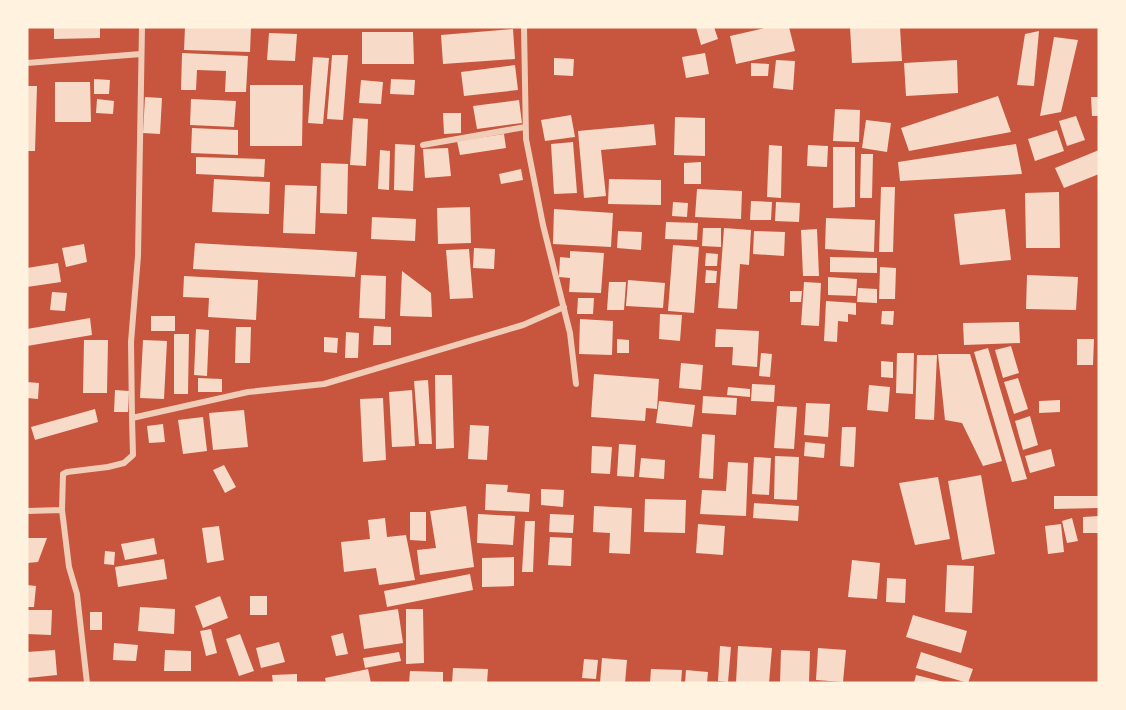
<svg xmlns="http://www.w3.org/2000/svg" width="1126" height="710" font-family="'Work Sans',sans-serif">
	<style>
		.building { fill: #f7dbc8 }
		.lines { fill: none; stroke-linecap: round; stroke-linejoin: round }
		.minor { stroke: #f1ccb7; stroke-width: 6 }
	</style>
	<rect width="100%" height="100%" fill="#c8553d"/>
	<path class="building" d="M 54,27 L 100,27 L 100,38 L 54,39 Z
		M 185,27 L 251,27 L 250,52 L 184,50 Z
		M 696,27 L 714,27 L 718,39 L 701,45 Z
		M 769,27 L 789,27 L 795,51 L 736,64 L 730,36 Z
		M 850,27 L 900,27 L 902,61 L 852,63 Z
		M 513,29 L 515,59 L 443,64 L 441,35 Z
		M 1039,31 L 1034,86 L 1017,85 L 1025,34 Z
		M 362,32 L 413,32 L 414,64 L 362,64 Z
		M 269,33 L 297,34 L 295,61 L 267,60 Z
		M 1054,37 L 1078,40 L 1061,112 L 1040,116 Z
		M 182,53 L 248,56 L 246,92 L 225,92 L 226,71 L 197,70 L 196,90 L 181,90 Z
		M 705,53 L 709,74 L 686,78 L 682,57 Z
		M 332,55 L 348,55 L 343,120 L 327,119 Z
		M 313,57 L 329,58 L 323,124 L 308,123 Z
		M 554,58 L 574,59 L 573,76 L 554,75 Z
		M 776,60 L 795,61 L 793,90 L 773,88 Z
		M 957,60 L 958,93 L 906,96 L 904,63 Z
		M 751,63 L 769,64 L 768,76 L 751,76 Z
		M 515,65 L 518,90 L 464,96 L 461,72 Z
		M 94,79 L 110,80 L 109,94 L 94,94 Z
		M 391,79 L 415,80 L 414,95 L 390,94 Z
		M 361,80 L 383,82 L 381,104 L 359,103 Z
		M 55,82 L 90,82 L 91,122 L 55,122 Z
		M 250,85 L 303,85 L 302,146 L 250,146 Z
		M 27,86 L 37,86 L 35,151 L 27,151 Z
		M 998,96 L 1011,132 L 909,151 L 901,128 Z
		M 145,97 L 162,98 L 160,134 L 143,133 Z
		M 1091,97 L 1099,97 L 1099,116 L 1092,116 Z
		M 97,99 L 114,101 L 113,114 L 96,113 Z
		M 191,99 L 236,101 L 234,127 L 190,125 Z
		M 519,100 L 522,123 L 477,129 L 473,106 Z
		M 835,109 L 860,110 L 859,142 L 833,141 Z
		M 443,113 L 461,113 L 461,133 L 444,134 Z
		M 571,115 L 575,137 L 545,141 L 541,120 Z
		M 1076,116 L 1085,140 L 1067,146 L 1059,121 Z
		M 675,117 L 705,118 L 705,156 L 674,155 Z
		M 353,118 L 368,119 L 366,166 L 350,165 Z
		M 866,120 L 891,123 L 887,152 L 862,148 Z
		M 654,124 L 656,145 L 601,150 L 606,196 L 584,198 L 578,131 Z
		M 192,128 L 238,130 L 238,155 L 191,153 Z
		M 1057,130 L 1064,151 L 1035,161 L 1028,139 Z
		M 504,134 L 506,148 L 460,155 L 457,141 Z
		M 573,142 L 577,193 L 554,194 L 551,144 Z
		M 395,144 L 415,145 L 413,191 L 394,190 Z
		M 1016,144 L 1022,174 L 900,181 L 898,162 Z
		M 769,145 L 782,146 L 781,198 L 767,197 Z
		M 808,145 L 828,146 L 827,167 L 807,166 Z
		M 833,147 L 855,147 L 855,207 L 833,208 Z
		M 448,148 L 451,176 L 425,178 L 423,149 Z
		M 380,150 L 390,151 L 389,190 L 378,189 Z
		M 1099,150 L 1099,174 L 1064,188 L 1055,168 Z
		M 861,154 L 873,154 L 872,198 L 860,198 Z
		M 196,157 L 265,159 L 264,177 L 196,174 Z
		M 701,162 L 701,184 L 684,184 L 684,163 Z
		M 321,163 L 348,164 L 347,214 L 320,213 Z
		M 521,169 L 523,180 L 501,184 L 499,174 Z
		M 214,179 L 270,182 L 269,214 L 212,212 Z
		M 609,179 L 661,180 L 661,205 L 608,204 Z
		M 285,185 L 317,186 L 315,234 L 283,233 Z
		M 881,187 L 895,187 L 893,252 L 879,252 Z
		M 697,189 L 742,191 L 741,219 L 695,217 Z
		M 1059,192 L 1060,248 L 1026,248 L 1025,193 Z
		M 751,201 L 772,202 L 771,220 L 750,220 Z
		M 673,202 L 688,203 L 687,217 L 672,216 Z
		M 776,202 L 800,203 L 799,222 L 775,221 Z
		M 470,207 L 471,243 L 438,244 L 437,208 Z
		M 554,209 L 613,213 L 611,247 L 553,244 Z
		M 1005,209 L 1011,260 L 960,265 L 954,214 Z
		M 372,217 L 416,219 L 415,241 L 371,239 Z
		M 826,218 L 875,220 L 874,252 L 825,249 Z
		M 666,222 L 698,223 L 697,240 L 665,239 Z
		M 703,228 L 721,228 L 721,247 L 702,246 Z
		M 724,228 L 751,230 L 749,265 L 740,264 L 737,309 L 718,308 Z
		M 817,229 L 819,276 L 803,276 L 801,230 Z
		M 618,231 L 642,232 L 641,250 L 617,248 Z
		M 754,231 L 785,232 L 784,256 L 753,254 Z
		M 195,243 L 357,252 L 355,277 L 193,269 Z
		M 84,244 L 87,262 L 66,267 L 62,248 Z
		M 673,245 L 699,247 L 694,313 L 668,311 Z
		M 474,248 L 495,249 L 494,269 L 473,268 Z
		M 469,249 L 473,298 L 450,299 L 446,250 Z
		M 570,251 L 604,253 L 601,293 L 569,292 L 570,278 L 559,277 L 560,257 L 570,258 Z
		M 706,253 L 718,254 L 717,266 L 705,266 Z
		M 830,257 L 877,258 L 877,273 L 830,272 Z
		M 58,263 L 61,282 L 27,287 L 27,268 Z
		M 880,267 L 896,268 L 895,299 L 879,299 Z
		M 706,270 L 717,271 L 716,283 L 705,283 Z
		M 402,271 L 431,293 L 432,317 L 400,316 Z
		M 361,275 L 386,276 L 385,319 L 359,318 Z
		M 1027,275 L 1078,277 L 1076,310 L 1026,309 Z
		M 184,276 L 258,280 L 256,320 L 208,317 L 209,298 L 183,297 Z
		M 828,277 L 857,279 L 856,296 L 828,295 Z
		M 628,280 L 665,283 L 663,308 L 626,306 Z
		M 609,282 L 626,282 L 624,310 L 607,310 Z
		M 804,282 L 821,283 L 819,326 L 801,325 Z
		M 858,288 L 877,289 L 877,303 L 857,302 Z
		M 790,291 L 802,291 L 801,302 L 790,302 Z
		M 52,292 L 67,293 L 65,311 L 50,310 Z
		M 578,298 L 594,298 L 593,314 L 577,314 Z
		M 826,301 L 856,303 L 856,315 L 848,314 L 848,322 L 838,321 L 837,342 L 824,341 Z
		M 882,311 L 894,311 L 893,325 L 881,324 Z
		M 660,314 L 682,315 L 680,341 L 659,339 Z
		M 151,316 L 175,316 L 175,331 L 151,331 Z
		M 90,318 L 92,335 L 27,346 L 27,329 Z
		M 580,319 L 613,321 L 612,355 L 579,354 Z
		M 1019,322 L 1020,343 L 964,345 L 963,323 Z
		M 374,326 L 391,327 L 391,345 L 373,345 Z
		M 236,327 L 251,327 L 250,363 L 235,363 Z
		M 196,329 L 209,330 L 207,376 L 194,375 Z
		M 716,329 L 759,331 L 757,367 L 732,365 L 733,347 L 715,347 Z
		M 346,332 L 359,333 L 358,358 L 345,358 Z
		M 174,334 L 189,334 L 188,394 L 174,394 Z
		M 324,337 L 338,338 L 337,353 L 324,352 Z
		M 617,339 L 629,340 L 629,353 L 617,353 Z
		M 1077,339 L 1094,339 L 1093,365 L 1077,365 Z
		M 84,340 L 108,340 L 107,393 L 83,393 Z
		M 143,340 L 167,341 L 164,399 L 140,398 Z
		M 1011,346 L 1019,373 L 1003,378 L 995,350 Z
		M 988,348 L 1027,479 L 1012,482 L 974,352 Z
		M 761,353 L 772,354 L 770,377 L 759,376 Z
		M 897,353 L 914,353 L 913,394 L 896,393 Z
		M 938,354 L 970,354 L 1002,461 L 983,466 L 962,423 L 945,420 Z
		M 917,355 L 937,355 L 934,420 L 915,419 Z
		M 881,361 L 893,362 L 893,378 L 881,377 Z
		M 681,363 L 703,365 L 701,390 L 679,388 Z
		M 594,374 L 659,379 L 657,409 L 646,408 L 645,421 L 591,417 Z
		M 435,375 L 452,375 L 454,448 L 436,449 Z
		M 198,378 L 222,379 L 222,392 L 198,392 Z
		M 1018,378 L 1028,409 L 1014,414 L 1004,382 Z
		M 428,380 L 432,444 L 419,444 L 414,381 Z
		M 27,382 L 39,383 L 38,399 L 27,398 Z
		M 752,384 L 775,385 L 774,402 L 751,401 Z
		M 869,385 L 890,387 L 888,412 L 867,410 Z
		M 728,387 L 750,389 L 750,397 L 727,395 Z
		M 115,390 L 129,391 L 128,412 L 114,412 Z
		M 412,390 L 415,446 L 392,447 L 389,392 Z
		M 703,396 L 737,398 L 736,415 L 702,413 Z
		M 383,398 L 386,460 L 363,462 L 360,399 Z
		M 1060,400 L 1060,412 L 1039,413 L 1039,401 Z
		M 659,401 L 695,405 L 692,427 L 656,423 Z
		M 806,403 L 830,404 L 828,437 L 804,435 Z
		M 777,406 L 797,407 L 794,449 L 774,448 Z
		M 95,409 L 98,422 L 35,440 L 31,427 Z
		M 244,410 L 248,447 L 213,450 L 209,413 Z
		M 1030,416 L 1038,445 L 1023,450 L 1015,421 Z
		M 203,417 L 207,451 L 183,454 L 178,420 Z
		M 163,424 L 165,442 L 149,443 L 147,426 Z
		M 470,425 L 489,426 L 487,460 L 468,459 Z
		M 842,427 L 856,427 L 854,467 L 840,466 Z
		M 702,434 L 715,435 L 713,479 L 699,478 Z
		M 805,442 L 825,444 L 824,458 L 804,456 Z
		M 619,444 L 636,445 L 634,477 L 617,476 Z
		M 592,446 L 612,447 L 610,474 L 591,473 Z
		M 1051,449 L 1055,466 L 1030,473 L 1025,456 Z
		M 775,456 L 799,457 L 797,500 L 774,499 Z
		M 754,457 L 771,458 L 769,495 L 752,494 Z
		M 641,458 L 665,460 L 664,479 L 639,477 Z
		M 728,462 L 748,463 L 746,516 L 700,514 L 702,490 L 726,491 Z
		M 224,465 L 236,487 L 225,493 L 213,470 Z
		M 981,475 L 995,554 L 962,560 L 948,481 Z
		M 938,477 L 950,539 L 915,545 L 899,483 Z
		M 486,484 L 508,485 L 507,492 L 530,494 L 529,512 L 485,510 Z
		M 541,489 L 564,490 L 563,507 L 541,505 Z
		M 1054,496 L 1099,496 L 1099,508 L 1054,509 Z
		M 645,499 L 686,500 L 685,533 L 644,532 Z
		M 754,503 L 799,506 L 798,521 L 753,518 Z
		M 466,506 L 474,567 L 420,575 L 417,550 L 436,548 L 430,511 Z
		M 594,506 L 632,508 L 630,554 L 609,553 L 610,533 L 593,532 Z
		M 410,512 L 426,512 L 426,541 L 410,540 Z
		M 478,514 L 515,516 L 513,545 L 477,543 Z
		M 550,514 L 574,515 L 573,533 L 549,532 Z
		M 1099,516 L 1099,533 L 1083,533 L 1083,517 Z
		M 385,518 L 387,537 L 406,535 L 415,580 L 379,585 L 376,568 L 344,572 L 341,542 L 370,539 L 368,520 Z
		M 1072,518 L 1078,541 L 1067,543 L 1062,521 Z
		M 525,521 L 535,521 L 533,572 L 522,572 Z
		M 698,524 L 725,526 L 723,555 L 696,553 Z
		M 1061,524 L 1064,552 L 1048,554 L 1045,526 Z
		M 219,526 L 224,560 L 207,563 L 202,528 Z
		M 550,537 L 572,538 L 571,566 L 548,565 Z
		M 27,538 L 47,538 L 38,562 L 27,563 Z
		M 154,538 L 157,554 L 125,560 L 121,544 Z
		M 105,551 L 115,552 L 114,565 L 104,564 Z
		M 514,557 L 514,586 L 482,587 L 482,558 Z
		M 164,559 L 167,579 L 118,587 L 115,567 Z
		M 852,560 L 880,563 L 877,599 L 848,597 Z
		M 947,565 L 974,566 L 972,613 L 945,612 Z
		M 470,574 L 473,590 L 387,607 L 384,591 Z
		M 887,578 L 906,579 L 905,603 L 886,602 Z
		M 27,585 L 36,586 L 34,607 L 27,607 Z
		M 220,596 L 228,618 L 203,628 L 195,606 Z
		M 250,596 L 267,596 L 267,615 L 250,615 Z
		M 140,607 L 175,609 L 174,634 L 138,631 Z
		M 398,609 L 403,643 L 364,649 L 359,615 Z
		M 406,609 L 423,609 L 424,663 L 406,664 Z
		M 27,610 L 52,610 L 51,635 L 27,634 Z
		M 90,612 L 102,612 L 102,630 L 90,630 Z
		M 913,615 L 967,631 L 961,653 L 906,637 Z
		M 211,629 L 217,653 L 206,656 L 200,631 Z
		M 343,633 L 348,654 L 336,656 L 331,636 Z
		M 240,634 L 254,671 L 239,676 L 226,639 Z
		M 279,642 L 285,662 L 261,668 L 256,648 Z
		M 114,643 L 138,645 L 136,661 L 113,660 Z
		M 720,646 L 731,647 L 728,682 L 718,681 Z
		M 738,646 L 772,648 L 769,683 L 736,683 Z
		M 818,648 L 846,650 L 843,682 L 816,680 Z
		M 55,650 L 57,675 L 28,678 L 27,652 Z
		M 165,650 L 191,651 L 191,671 L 164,671 Z
		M 781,650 L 810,651 L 809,683 L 780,683 Z
		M 399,652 L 401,661 L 365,668 L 363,658 Z
		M 921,652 L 973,669 L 968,683 L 916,668 Z
		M 602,658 L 627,660 L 625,683 L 600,683 Z
		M 584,659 L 598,660 L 596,679 L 582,678 Z
		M 453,668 L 488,669 L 487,683 L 452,683 Z
		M 368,669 L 371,683 L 326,683 L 325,678 Z
		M 651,669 L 682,670 L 681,683 L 650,683 Z
		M 686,670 L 708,672 L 707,683 L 685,683 Z
		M 410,671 L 443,672 L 443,683 L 409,683 Z
		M 297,674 L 297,683 L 273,683 L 272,675 Z
		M 916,675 L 944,682 L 944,683 L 914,683 Z"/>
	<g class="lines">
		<path class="minor" d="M 524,27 L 526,139 L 543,225 L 570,333 L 576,384
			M 27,63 L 141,54
			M 423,145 L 525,127
			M 132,418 L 131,342 L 138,256 L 142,27
			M 62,510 L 69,567 L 77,594 L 87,683
			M 27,511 L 62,510 L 63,474 L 67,472 L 108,467 L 124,463 L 133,455 L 132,418 L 248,392 L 324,384 L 523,325 L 564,307"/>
	</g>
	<rect width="1126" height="710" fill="none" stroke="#fff3e0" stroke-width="57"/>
</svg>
